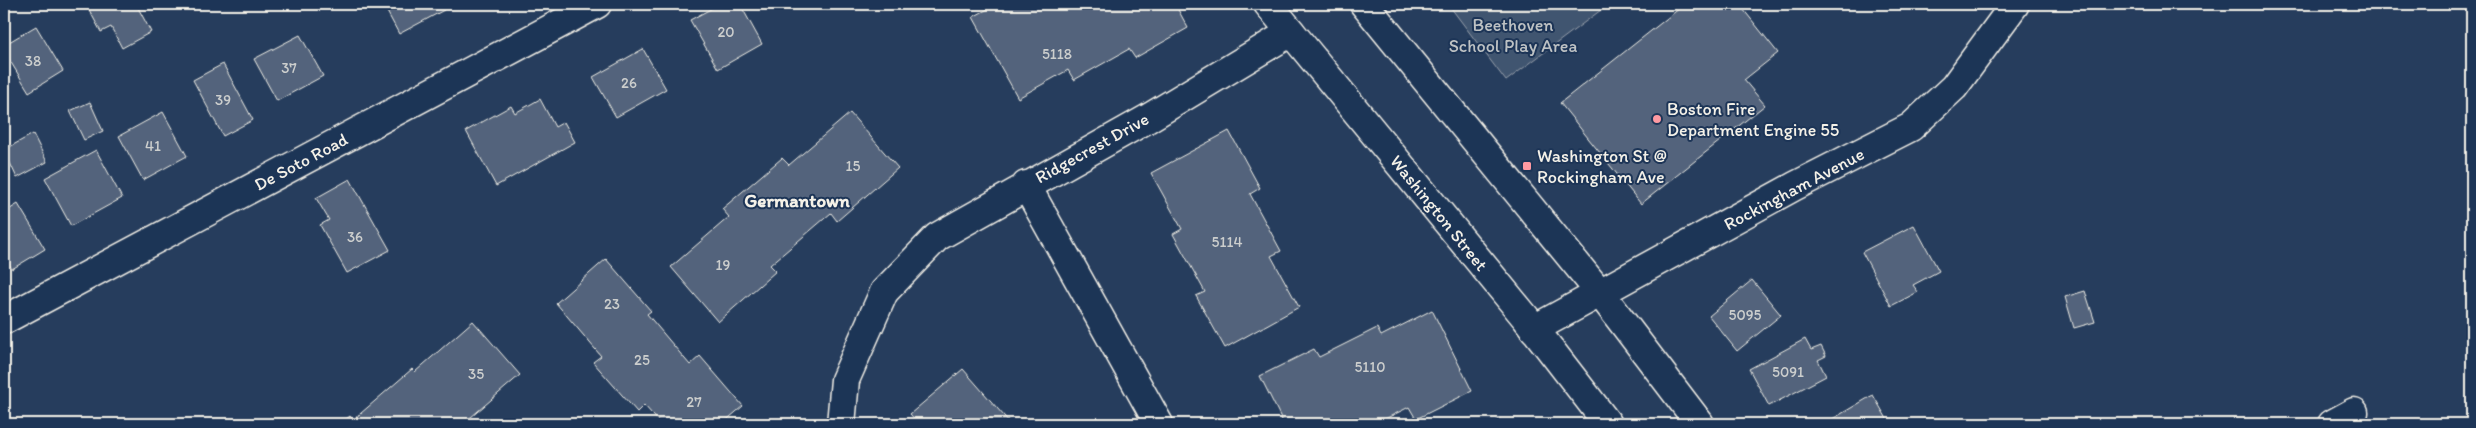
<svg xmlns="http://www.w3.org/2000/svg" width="2476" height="428" font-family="Itim,sans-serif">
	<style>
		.green { fill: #40546f; stroke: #9aa2ac }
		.building { fill: #52647b; stroke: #f4f1e8 }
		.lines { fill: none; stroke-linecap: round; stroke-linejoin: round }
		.street-casing { stroke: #f4f1e8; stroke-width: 31 }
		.primary-casing { stroke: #f4f1e8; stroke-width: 31 }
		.street { stroke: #1d3557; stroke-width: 28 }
		.primary { stroke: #1d3557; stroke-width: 28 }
		.poi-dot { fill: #ff9aa2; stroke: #1d3557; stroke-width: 2 }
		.labels { text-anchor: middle; stroke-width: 4; stroke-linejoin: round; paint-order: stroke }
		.number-label { font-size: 15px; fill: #cccecd }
		.park-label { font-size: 18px; fill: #bec2c4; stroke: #1d3557 }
		.poi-label { font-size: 18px; fill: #f4f1e8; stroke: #1d3557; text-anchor: start }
		.street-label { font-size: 18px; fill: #f4f1e8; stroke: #1d3557 }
		.neighbourhood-label { font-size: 19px; font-weight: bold; fill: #f4f1e8; stroke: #1d3557 }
	</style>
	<rect width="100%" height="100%" fill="#263d5d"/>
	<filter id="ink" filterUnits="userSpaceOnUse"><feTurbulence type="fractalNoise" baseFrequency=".02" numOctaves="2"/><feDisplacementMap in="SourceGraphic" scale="10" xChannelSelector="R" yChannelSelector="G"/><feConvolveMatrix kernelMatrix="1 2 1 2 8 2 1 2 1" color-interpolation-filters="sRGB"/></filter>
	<g filter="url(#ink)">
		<path class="green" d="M 1448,4 L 1609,4 L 1506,81 Z"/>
		<path class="building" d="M 86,4 L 136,4 L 151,32 L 122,48 L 111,27 L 101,32 Z
			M 383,4 L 441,4 L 444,10 L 399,34 Z
			M 720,4 L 740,4 L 762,44 L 718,69 L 690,20 Z
			M 824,4 L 835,4 L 827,9 Z
			M 997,4 L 1175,4 L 1188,28 L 1135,58 L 1129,49 L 1074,80 L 1068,70 L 1018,98 L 973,17 Z
			M 1685,4 L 1739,4 L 1778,53 L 1744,80 L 1765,105 L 1641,204 L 1560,103 Z
			M 36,26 L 63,71 L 29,92 L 4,51 L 4,45 Z
			M 300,35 L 323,76 L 277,101 L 254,59 Z
			M 643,49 L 666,89 L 616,117 L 593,77 Z
			M 223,64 L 253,120 L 223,136 L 193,80 Z
			M 540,99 L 555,127 L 564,122 L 575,142 L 496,186 L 466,131 L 511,106 L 515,113 Z
			M 90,102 L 103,131 L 84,140 L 70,111 Z
			M 163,112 L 187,156 L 143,180 L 119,136 Z
			M 850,113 L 898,168 L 837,221 L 831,213 L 770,265 L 776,271 L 718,322 L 671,267 L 729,217 L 722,209 L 782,158 L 789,165 Z
			M 1229,131 L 1260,188 L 1250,194 L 1281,251 L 1271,256 L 1299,307 L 1225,348 L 1196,296 L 1205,292 L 1173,234 L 1182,229 L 1151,173 Z
			M 33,134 L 47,162 L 17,178 L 4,150 Z
			M 96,150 L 122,198 L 71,226 L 45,178 Z
			M 350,179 L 390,250 L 347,273 L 320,225 L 329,220 L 316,198 Z
			M 18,204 L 45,249 L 12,269 L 4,256 L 4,213 Z
			M 1914,225 L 1939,271 L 1913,285 L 1918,292 L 1891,306 L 1862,252 Z
			M 606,259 L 651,311 L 647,314 L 690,365 L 700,356 L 743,406 L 722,424 L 661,424 L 644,405 L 637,412 L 593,362 L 601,356 L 556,303 Z
			M 1752,280 L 1781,315 L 1737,351 L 1709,316 Z
			M 2085,291 L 2095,322 L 2074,328 L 2065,297 Z
			M 1432,310 L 1472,391 L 1416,419 L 1409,407 L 1375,424 L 1284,424 L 1260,376 L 1314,349 L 1319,357 L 1377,328 L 1381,336 Z
			M 473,321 L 520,375 L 463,424 L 460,421 L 456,424 L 340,424 L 350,416 L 353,420 L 412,369 L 415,372 Z
			M 1805,339 L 1811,350 L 1821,346 L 1826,356 L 1818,360 L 1826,376 L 1769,406 L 1749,369 Z
			M 963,369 L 1011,424 L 919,424 L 910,414 Z
			M 1873,395 L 1890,424 L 1824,424 Z
			M 1500,419 L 1503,424 L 1491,424 Z"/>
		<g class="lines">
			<g class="street-casing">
				<path id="street" d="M 1026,185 L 1159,424
					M 4,320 L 597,4
					M 1534,329 L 1795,186 L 1911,127 L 1954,87 L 2015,4
					M 841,424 L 845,380 L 884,292 L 937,237 L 1147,119 L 1291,32
					M 2332,424 L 2354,412"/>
			</g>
			<g class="primary-casing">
				<path id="primary" d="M 1268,4 L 1526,318 L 1608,424
					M 1364,4 L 1601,294 L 1700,424"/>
			</g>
			<use href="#street" class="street"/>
			<use href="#primary" class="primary"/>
		</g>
	</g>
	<g class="poi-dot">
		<circle cx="1657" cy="119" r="5"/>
		<rect x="1522" y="161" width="10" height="10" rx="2.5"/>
	</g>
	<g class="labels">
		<g class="number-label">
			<text x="726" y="37">20</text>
			<text x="1057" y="59">5118</text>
			<text x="33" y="66">38</text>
			<text x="289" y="73">37</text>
			<text x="629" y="88">26</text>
			<text x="223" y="105">39</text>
			<text x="153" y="151">41</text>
			<text x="853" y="171">15</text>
			<text x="355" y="242">36</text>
			<text x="1227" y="247">5114</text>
			<text x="723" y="270">19</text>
			<text x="612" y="309">23</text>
			<text x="1745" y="320">5095</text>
			<text x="642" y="365">25</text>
			<text x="1370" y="372">5110</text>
			<text x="1788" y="377">5091</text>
			<text x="476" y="379">35</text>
			<text x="694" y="407">27</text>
		</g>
		<g class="park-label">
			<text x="1513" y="31">Beethoven<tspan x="1513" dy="21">School Play Area</tspan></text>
		</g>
		<g class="poi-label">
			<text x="1667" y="115">Boston Fire<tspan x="1667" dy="21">Department Engine 55</tspan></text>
			<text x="1537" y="162">Washington St @<tspan x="1537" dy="21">Rockingham Ave</tspan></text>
		</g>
		<g class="street-label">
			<text transform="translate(1092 148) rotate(-29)" y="6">Ridgecrest Drive</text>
			<text transform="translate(301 162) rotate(-28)" y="6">De Soto Road</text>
			<text transform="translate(1794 189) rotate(-28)" y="6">Rockingham Avenue</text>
			<text transform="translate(1439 213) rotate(51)" y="6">Washington Street</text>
		</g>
		<g class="neighbourhood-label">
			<text x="797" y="207">Germantown</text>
		</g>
	</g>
	<rect width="2476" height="428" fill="none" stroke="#1d3557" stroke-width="20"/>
	<rect x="10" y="10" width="2456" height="408" fill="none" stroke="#f4f1e8" stroke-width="2" filter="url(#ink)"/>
</svg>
